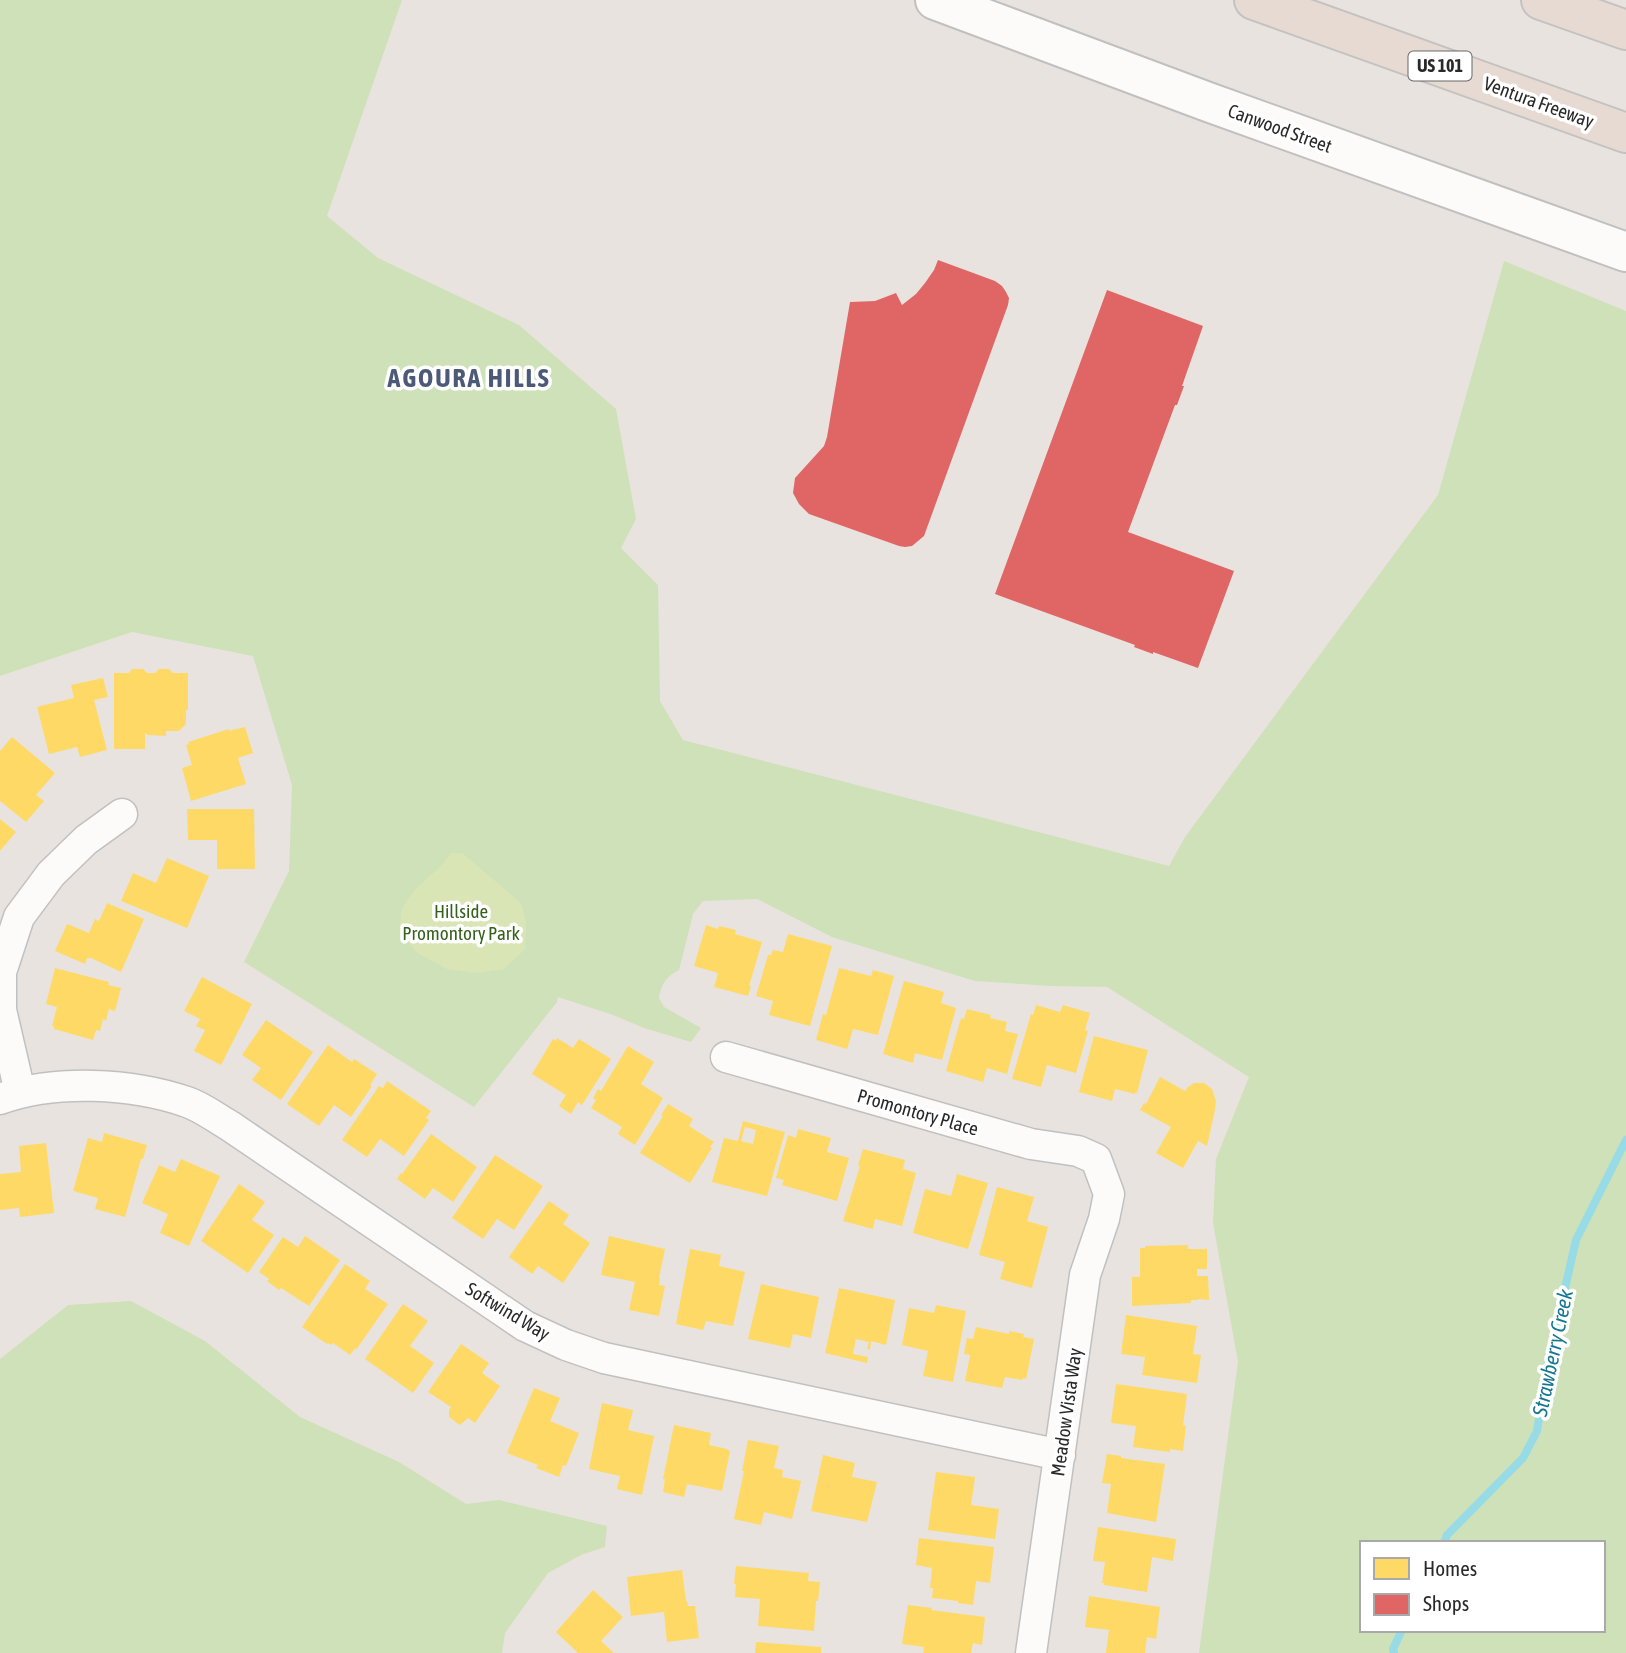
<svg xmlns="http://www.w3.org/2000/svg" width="1626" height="1653" font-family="'Asap Condensed',sans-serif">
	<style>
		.green { fill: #cfe1b9; fill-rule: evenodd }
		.pitch { fill: #dae5b6 }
		.homes { fill: #ffd966; fill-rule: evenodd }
		.shops { fill: #e06666 }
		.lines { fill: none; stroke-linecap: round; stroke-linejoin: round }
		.stream { stroke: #96dbe5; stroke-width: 8 }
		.minor-casing { stroke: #c1c0c0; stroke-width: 33 }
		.tertiary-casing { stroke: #c1c0c0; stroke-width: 42 }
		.motorway-casing { stroke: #c4c2c0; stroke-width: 42 }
		.minor { stroke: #fcfbfa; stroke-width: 30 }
		.tertiary { stroke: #fcfbfa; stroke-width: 38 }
		.motorway { stroke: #e7dad3; stroke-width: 38 }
		.labels { text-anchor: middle; stroke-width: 7; stroke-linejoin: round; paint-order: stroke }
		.shield { fill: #fff; stroke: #696969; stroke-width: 2 }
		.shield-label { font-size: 18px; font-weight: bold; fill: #292929 }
		.street-label { font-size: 19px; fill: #292929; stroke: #fff }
		.park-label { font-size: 19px; fill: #34621d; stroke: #fff }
		.water-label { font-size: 21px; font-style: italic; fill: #147692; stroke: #fff }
		.district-label { font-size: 26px; font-weight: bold; letter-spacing: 2px; fill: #4c5977; stroke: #fff }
	</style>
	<rect width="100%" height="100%" fill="#e8e3de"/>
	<path class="green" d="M 0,0 L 402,0 L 327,216 L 378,258 L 519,325 L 616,409 L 636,519 L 621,548 L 658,585 L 660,701 L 683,740 L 1169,866 L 1185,837 L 1438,495 L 1504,261 L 1626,311 L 1626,1653 L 1199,1653 L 1238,1362 L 1213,1223 L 1216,1159 L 1249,1077 L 1107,987 L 1051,986 L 975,981 L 832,937 L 757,899 L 703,901 L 693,914 L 679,970 C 666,976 661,985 659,998 L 664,1007 L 701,1028 L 691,1042 L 644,1028 L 613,1015 L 558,997 L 557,1002 L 474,1107 L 244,962 L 289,871 L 292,785 L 253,656 L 132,632 L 0,676 ZM 1362,1543 L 1603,1543 L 1603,1630 L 1362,1630 Z
		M 131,1301 L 205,1341 L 300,1417 L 399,1462 L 466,1504 L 499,1500 L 607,1526 L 605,1547 L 581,1555 L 548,1573 L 505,1633 L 502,1653 L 0,1653 L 0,1359 L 68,1305 Z"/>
	<path class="pitch" d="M 451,853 L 462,853 L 521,903 L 526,923 L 525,949 L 504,969 L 476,973 L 447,969 L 419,954 L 400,933 C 400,927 400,921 401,915 C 405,891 438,874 451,853 Z"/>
	<path class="homes" d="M 132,669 L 143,669 L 147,673 L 155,673 L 159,669 L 169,669 L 173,673 L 188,673 L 188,710 L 186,710 L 186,724 L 179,731 L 166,731 L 166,736 L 148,735 L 145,733 L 145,749 L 114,749 L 114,673 L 129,673 Z
		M 103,678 L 108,697 L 94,700 L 107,750 L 80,757 L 77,747 L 49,754 L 37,707 L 74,698 L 71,685 Z
		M 245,727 L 253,753 L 238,758 L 246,784 L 191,801 L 182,768 L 192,765 L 186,745 L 189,744 L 188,742 L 229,729 L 229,731 Z
		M 12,737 L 55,773 L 36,795 L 44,801 L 26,822 L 0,801 L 0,751 Z
		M 187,809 L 254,809 L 255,869 L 217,869 L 217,840 L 188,840 Z
		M 0,819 L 16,832 L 0,851 Z
		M 167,858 L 209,876 L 187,928 L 121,901 L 133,873 L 156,883 Z
		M 107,903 L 144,919 L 121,972 L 91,958 L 87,958 L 85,964 L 55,951 L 67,924 L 89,933 L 95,919 L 99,921 Z
		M 706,925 L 718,929 L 719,926 L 736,930 L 735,934 L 762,942 L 749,986 L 751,986 L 748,996 L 714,987 L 718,973 L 694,966 Z
		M 788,934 L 832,946 L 810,1026 L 769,1015 L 773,1001 L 756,996 L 768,955 L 771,955 L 773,950 L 783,952 Z
		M 55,968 L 109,982 L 108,985 L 121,988 L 115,1011 L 109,1009 L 106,1021 L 103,1019 L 100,1031 L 96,1030 L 93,1040 L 54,1029 L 54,1026 L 52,1026 L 57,1007 L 46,1004 Z
		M 839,968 L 871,976 L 873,970 L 894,976 L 878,1035 L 853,1029 L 847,1049 L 816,1040 L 823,1014 L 826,1015 Z
		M 202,977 L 252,1004 L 221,1065 L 194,1051 L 205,1030 L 196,1026 L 200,1019 L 184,1011 Z
		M 904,981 L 944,992 L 941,1003 L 956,1008 L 942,1060 L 915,1053 L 913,1063 L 883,1054 Z
		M 1036,1005 L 1060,1012 L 1063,1005 L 1090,1013 L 1085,1030 L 1088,1031 L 1076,1073 L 1047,1065 L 1041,1087 L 1012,1079 L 1031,1014 L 1033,1015 Z
		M 967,1009 L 991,1015 L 990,1018 L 1007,1022 L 1005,1031 L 1018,1034 L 1007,1074 L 987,1068 L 983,1082 L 946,1071 L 961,1018 L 964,1019 Z
		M 266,1020 L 313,1052 L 281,1100 L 252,1080 L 261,1068 L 242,1055 Z
		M 1094,1036 L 1148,1050 L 1137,1093 L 1135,1092 L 1135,1094 L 1115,1089 L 1112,1101 L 1079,1092 Z
		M 557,1038 L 573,1048 L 579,1039 L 611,1059 L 582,1105 L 578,1102 L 571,1114 L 559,1106 L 566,1095 L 532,1074 L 553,1039 L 556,1041 Z
		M 328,1045 L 352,1062 L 354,1059 L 377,1074 L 370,1085 L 372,1086 L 351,1117 L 334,1105 L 319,1126 L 287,1104 Z
		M 628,1046 L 654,1062 L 641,1084 L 663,1098 L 635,1145 L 618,1134 L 622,1127 L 591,1108 L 596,1100 L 593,1098 L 598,1089 L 601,1091 Z
		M 1160,1077 L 1185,1091 L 1188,1087 L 1194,1083 L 1204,1083 L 1212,1089 L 1216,1101 L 1215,1110 L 1207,1146 L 1198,1141 L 1183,1168 L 1156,1153 L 1171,1127 L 1140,1110 L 1144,1103 L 1146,1104 Z
		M 387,1081 L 431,1111 L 426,1118 L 429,1120 L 404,1156 L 380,1139 L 367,1157 L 342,1140 L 379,1086 L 383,1088 Z
		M 668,1104 L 693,1119 L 689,1126 L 714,1142 L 710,1147 L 712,1148 L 690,1183 L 640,1153 L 663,1116 L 661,1115 Z
		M 743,1121 L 785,1132 L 767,1196 L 712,1182 L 724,1138 L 738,1141 ZM 745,1127 L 756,1130 L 753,1144 L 741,1141 Z
		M 798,1129 L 831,1138 L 827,1152 L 849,1158 L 837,1201 L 782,1185 L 784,1180 L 776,1178 L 788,1135 L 796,1138 Z
		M 104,1133 L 147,1145 L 143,1159 L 141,1159 L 125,1217 L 95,1209 L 98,1198 L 73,1191 L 88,1138 L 102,1142 Z
		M 431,1134 L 477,1167 L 453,1202 L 433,1188 L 425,1199 L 397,1179 L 401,1173 L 402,1174 Z
		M 46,1143 L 54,1213 L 20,1217 L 19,1208 L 0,1210 L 0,1174 L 21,1172 L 19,1146 Z
		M 863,1149 L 905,1160 L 903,1169 L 916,1173 L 902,1226 L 875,1219 L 873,1229 L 843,1221 L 860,1166 L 858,1165 Z
		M 495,1155 L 543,1186 L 514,1230 L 497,1219 L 483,1239 L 452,1218 Z
		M 181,1159 L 220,1176 L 189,1246 L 160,1233 L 168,1214 L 142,1203 L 159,1165 L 175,1172 Z
		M 957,1174 L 988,1183 L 968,1249 L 913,1233 L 925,1189 L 951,1196 Z
		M 239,1184 L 265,1202 L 252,1220 L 274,1235 L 248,1273 L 201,1241 Z
		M 997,1187 L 1034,1197 L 1027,1221 L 1048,1227 L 1032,1288 L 1000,1279 L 1005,1262 L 979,1255 Z
		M 549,1201 L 569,1215 L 563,1224 L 590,1243 L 563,1283 L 538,1266 L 532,1274 L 509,1257 Z
		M 305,1236 L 340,1260 L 309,1306 L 281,1288 L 279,1290 L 267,1281 L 269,1279 L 259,1272 L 283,1237 L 298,1247 Z
		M 609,1236 L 665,1249 L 659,1278 L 660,1279 L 659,1285 L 665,1286 L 659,1316 L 629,1310 L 635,1282 L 601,1275 Z
		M 1188,1245 L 1188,1249 L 1207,1249 L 1207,1269 L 1197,1269 L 1197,1276 L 1208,1276 L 1209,1300 L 1198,1299 L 1198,1300 L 1191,1300 L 1191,1303 L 1132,1306 L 1132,1277 L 1140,1277 L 1140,1248 L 1145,1248 L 1145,1246 Z
		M 690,1249 L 721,1255 L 719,1266 L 745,1272 L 733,1326 L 706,1321 L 703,1330 L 676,1324 Z
		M 345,1264 L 370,1281 L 365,1289 L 388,1304 L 356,1350 L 355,1348 L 350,1355 L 333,1343 L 332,1345 L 328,1343 L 327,1344 L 302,1327 Z
		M 761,1284 L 819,1297 L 811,1338 L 793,1334 L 790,1348 L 748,1339 Z
		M 839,1288 L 895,1300 L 886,1345 L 871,1341 L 870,1350 L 867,1349 L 869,1342 L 856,1339 L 853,1354 L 868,1357 L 867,1363 L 825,1353 Z
		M 403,1304 L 428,1321 L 410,1346 L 434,1363 L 413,1393 L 365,1359 Z
		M 936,1305 L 966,1311 L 953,1382 L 923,1376 L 928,1351 L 902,1345 L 909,1308 L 934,1313 Z
		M 1126,1315 L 1197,1326 L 1193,1354 L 1201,1355 L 1197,1383 L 1142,1375 L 1145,1357 L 1121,1354 Z
		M 976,1327 L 1009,1334 L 1009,1331 L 1024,1334 L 1023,1337 L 1034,1339 L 1026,1379 L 1023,1378 L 1022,1380 L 1005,1377 L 1002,1388 L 965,1381 L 970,1355 L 964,1354 L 967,1338 L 973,1339 Z
		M 461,1344 L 489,1363 L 482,1373 L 500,1386 L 475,1423 L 468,1418 L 460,1425 L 449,1417 L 449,1410 L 451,1407 L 428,1392 Z
		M 1116,1384 L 1187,1394 L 1183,1425 L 1186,1426 L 1183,1451 L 1170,1449 L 1170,1452 L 1133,1447 L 1136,1426 L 1111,1423 Z
		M 534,1388 L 560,1398 L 550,1421 L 579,1433 L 566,1466 L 563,1465 L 559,1477 L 536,1468 L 538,1465 L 507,1453 Z
		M 602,1403 L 633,1410 L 628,1430 L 654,1436 L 642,1495 L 617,1489 L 620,1476 L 589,1469 Z
		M 674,1425 L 711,1433 L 709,1445 L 727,1449 L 727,1450 L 730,1451 L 722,1491 L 687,1484 L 684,1497 L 663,1492 L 665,1479 L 663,1479 Z
		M 748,1440 L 779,1446 L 774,1468 L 783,1470 L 782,1477 L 801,1481 L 792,1519 L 764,1512 L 761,1525 L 734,1519 L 744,1471 L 742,1471 Z
		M 1107,1454 L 1121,1456 L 1121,1458 L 1165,1464 L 1156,1522 L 1107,1513 L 1111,1484 L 1102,1483 Z
		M 823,1455 L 855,1463 L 852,1477 L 877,1482 L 867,1522 L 811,1511 Z
		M 936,1472 L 975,1477 L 971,1505 L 999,1509 L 995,1539 L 928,1530 Z
		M 1098,1527 L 1176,1539 L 1173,1561 L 1152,1557 L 1147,1592 L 1104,1585 L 1104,1583 L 1102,1583 L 1105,1562 L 1093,1561 Z
		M 919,1538 L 994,1547 L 990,1583 L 976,1581 L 973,1605 L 958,1603 L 958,1601 L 932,1598 L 933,1588 L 930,1588 L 932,1568 L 916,1565 Z
		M 736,1566 L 809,1573 L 808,1581 L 820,1582 L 818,1601 L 816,1601 L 814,1631 L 758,1626 L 760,1599 L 735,1597 L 736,1584 L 734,1584 Z
		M 682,1570 L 686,1601 L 687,1601 L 688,1606 L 695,1606 L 699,1638 L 667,1642 L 664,1612 L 631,1616 L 627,1577 Z
		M 593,1590 L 623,1617 L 601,1641 L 614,1653 L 578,1653 L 556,1632 Z
		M 1089,1596 L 1160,1607 L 1156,1639 L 1147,1637 L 1145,1653 L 1106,1653 L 1109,1630 L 1085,1627 Z
		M 908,1605 L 932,1608 L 931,1610 L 985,1617 L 982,1645 L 973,1643 L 971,1653 L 923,1653 L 924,1647 L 902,1644 Z
		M 756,1642 L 821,1647 L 821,1653 L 755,1653 Z"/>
	<path class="shops" d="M 938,260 L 995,281 L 1002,286 L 1006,292 L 1009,298 L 1008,305 L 924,536 L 912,546 L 905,547 L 899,546 L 809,514 L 799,504 L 793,493 L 795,478 L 824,446 L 827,437 L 850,302 L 875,301 L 896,293 L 902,305 L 916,294 L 925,283 L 934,270 Z
		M 1107,290 L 1203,326 L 1182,386 L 1184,386 L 1177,405 L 1175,405 L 1128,532 L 1234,571 L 1198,668 L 1153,652 L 1153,654 L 1134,647 L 1135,645 L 995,594 Z"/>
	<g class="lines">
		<path class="stream" d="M 1444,1543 L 1447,1535 L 1523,1458 L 1537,1431 L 1547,1367 L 1576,1240 L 1626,1140
			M 1394,1653 L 1393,1649 L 1402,1630"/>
		<g class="minor-casing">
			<path id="minor" d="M 726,1057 L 1031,1144 L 1078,1151 L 1096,1159 L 1109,1194 L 1104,1219 L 1085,1275 L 1031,1653
				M 20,1092 L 1,1010 L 1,972 L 19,917 L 51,874 L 86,840 L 122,814
				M 0,1099 C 55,1079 132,1083 187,1102 C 202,1107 216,1118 230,1126 L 525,1326 L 566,1345 L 604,1358 L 1060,1455"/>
		</g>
		<g class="tertiary-casing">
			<path id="tertiary" d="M 935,0 L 1208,102 L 1626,252"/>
		</g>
		<g class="motorway-casing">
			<path id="motorway" d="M 1254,0 L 1626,133
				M 1541,0 L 1626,30"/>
		</g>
		<use href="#minor" class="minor"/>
		<use href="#tertiary" class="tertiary"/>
		<use href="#motorway" class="motorway"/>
	</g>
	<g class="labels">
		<rect class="shield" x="1408.5" y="51.5" width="63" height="29" rx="5"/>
		<g class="shield-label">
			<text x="1440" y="72">US 101</text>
		</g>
		<g class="street-label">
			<text transform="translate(1539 102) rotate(20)" y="7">Ventura Freeway</text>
			<text transform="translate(1280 128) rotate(20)" y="7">Canwood Street</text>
			<text transform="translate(918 1112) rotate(16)" y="7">Promontory Place</text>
			<text transform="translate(508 1311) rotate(31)" y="7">Softwind Way</text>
			<text transform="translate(1066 1412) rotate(-82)" y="7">Meadow Vista Way</text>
		</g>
		<g class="park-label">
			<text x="461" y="918">Hillside<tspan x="461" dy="22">Promontory Park</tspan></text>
		</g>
		<g class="water-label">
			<text transform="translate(1553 1353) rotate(-78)" y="7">Strawberry Creek</text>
		</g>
		<g class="district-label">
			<text x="469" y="387">AGOURA HILLS</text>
		</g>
	</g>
	<rect x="1360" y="1541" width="245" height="91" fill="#ffffff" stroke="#a9a9a9" stroke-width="2"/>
	<rect x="1374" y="1558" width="35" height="21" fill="#ffd966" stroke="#a9a9a9" stroke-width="2"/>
	<text x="1423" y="1576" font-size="21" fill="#292929">Homes</text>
	<rect x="1374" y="1594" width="35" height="21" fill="#e06666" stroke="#a9a9a9" stroke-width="2"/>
	<text x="1423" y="1611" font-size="21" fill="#292929">Shops</text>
</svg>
